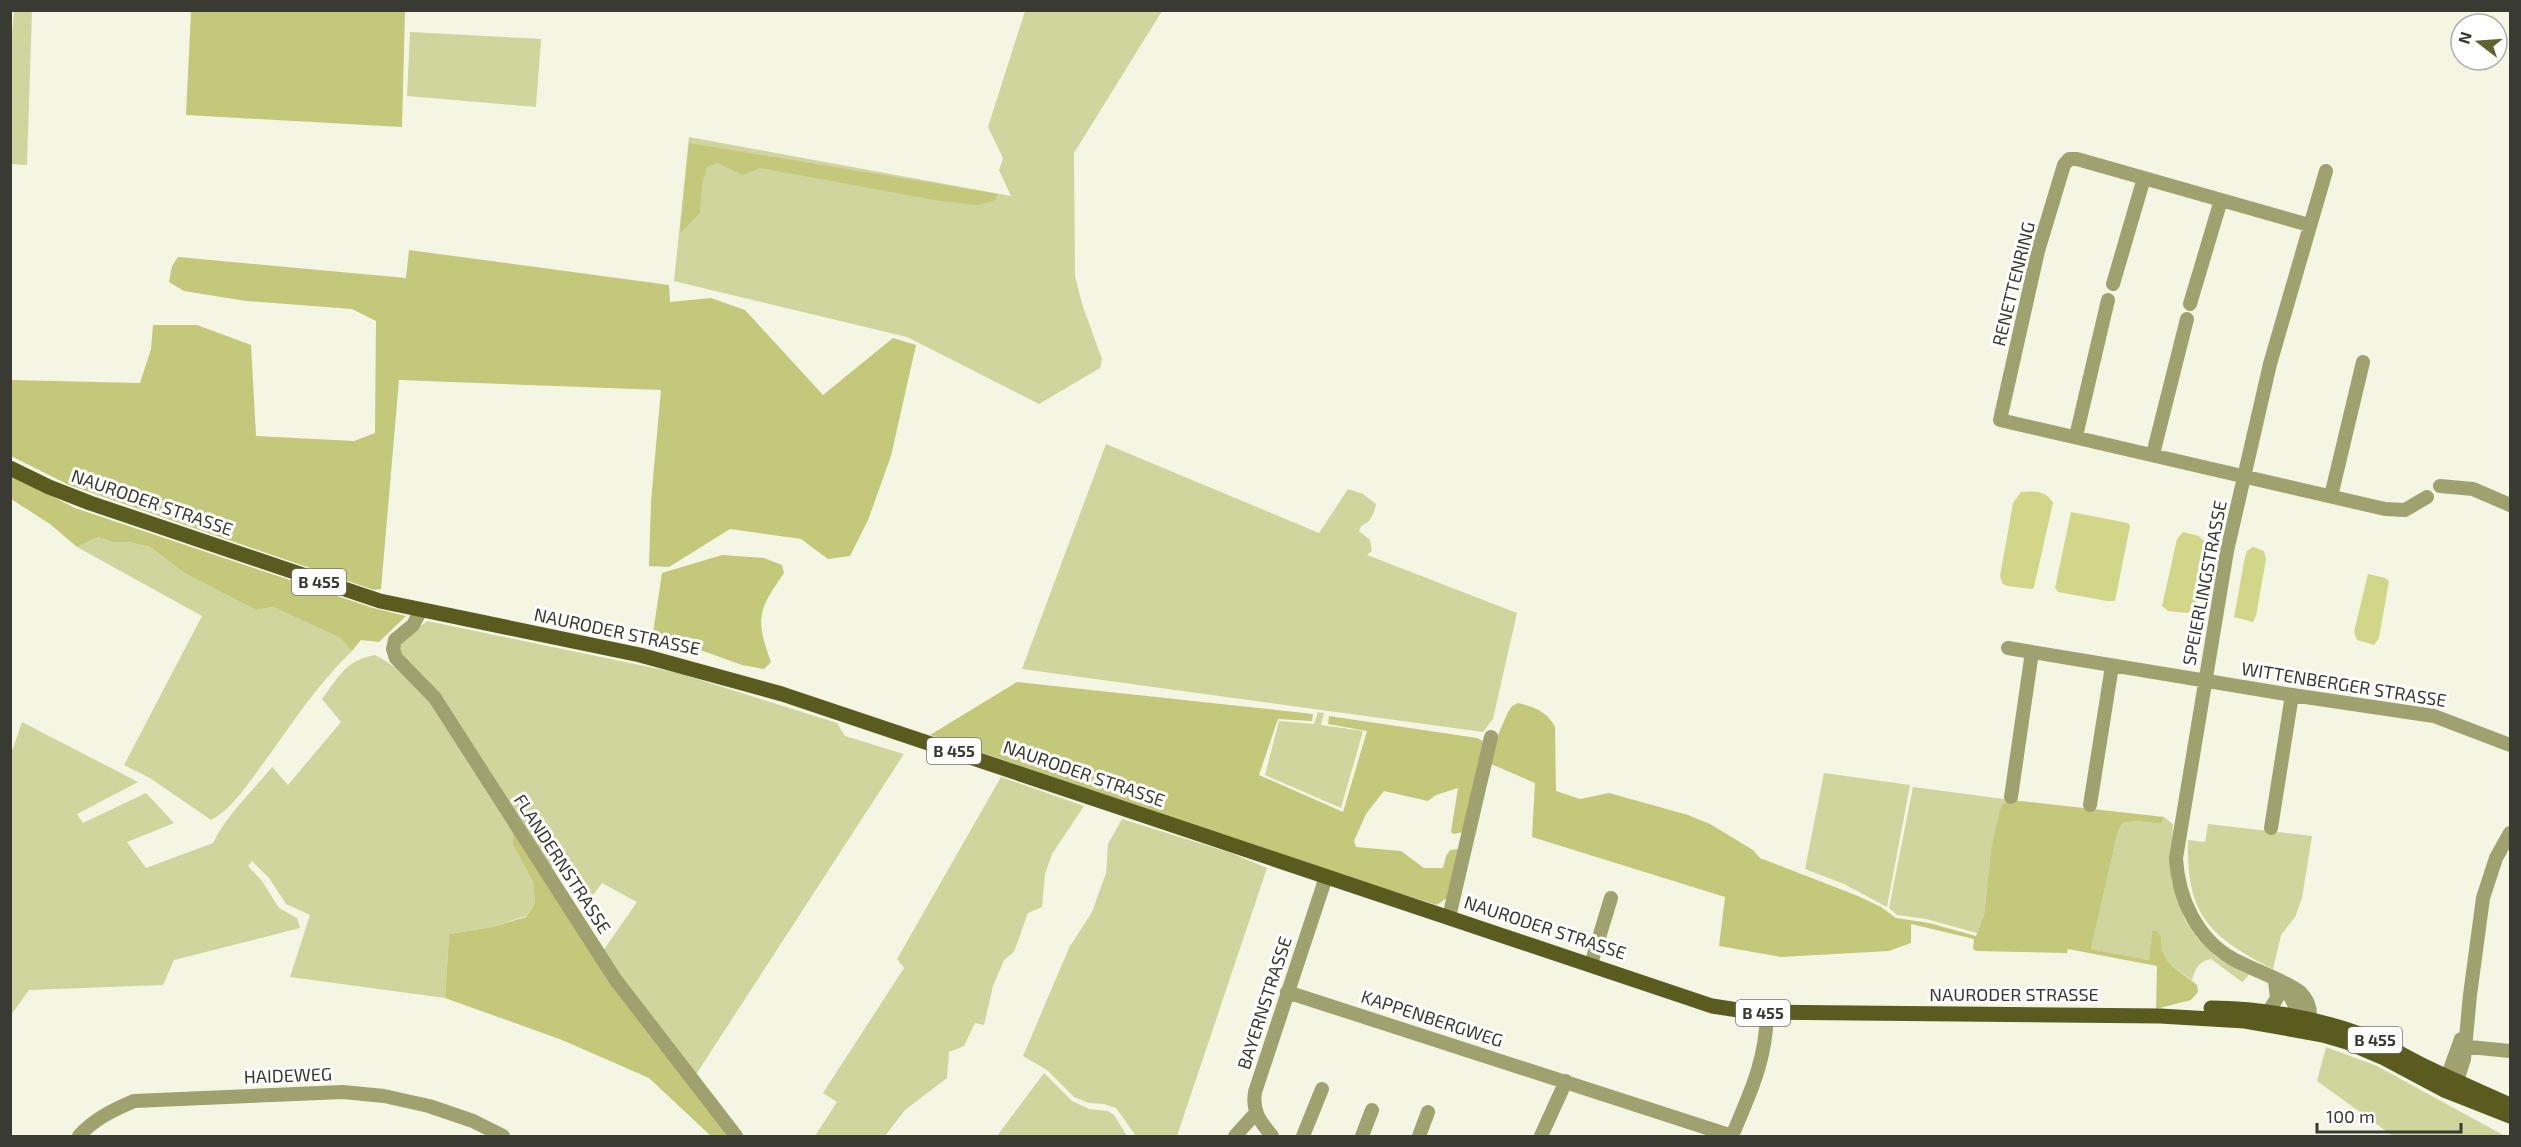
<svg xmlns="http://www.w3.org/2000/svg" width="2521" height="1147" font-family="'Exo 2',sans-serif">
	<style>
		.green { fill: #d0d59e }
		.forest { fill: #c3c87b }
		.water { fill: #d1d688 }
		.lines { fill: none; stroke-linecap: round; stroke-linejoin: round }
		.minor { stroke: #9fa26e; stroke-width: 14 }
		.major { stroke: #595b1f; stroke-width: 15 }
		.labels { text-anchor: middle; stroke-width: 6; stroke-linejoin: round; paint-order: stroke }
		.shield { fill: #fff; stroke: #747570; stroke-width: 1.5 }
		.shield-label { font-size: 16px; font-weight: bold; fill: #393a32 }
		.street-label { font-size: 18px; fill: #393a32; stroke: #fff }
	</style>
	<rect width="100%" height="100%" fill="#f4f6e3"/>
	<path class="green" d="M 14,11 L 32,11 L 27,165 L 11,164 L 10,57 Z
		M 1025,11 L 1162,11 L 1074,153 L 1075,276 L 1082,304 L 1102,359 L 1100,368 L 1039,404 L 907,337 L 674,281 L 689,137 L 1011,196 L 999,170 L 1003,158 L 988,127 Z
		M 410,32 L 541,39 L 536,107 L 407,96 Z
		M 1106,444 L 1319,533 L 1348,489 L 1363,494 L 1376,504 C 1374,514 1371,522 1361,526 L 1359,531 L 1370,540 L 1372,551 L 1367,555 L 1517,613 L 1493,719 L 1483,732 L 1022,669 Z
		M 100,537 L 112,542 L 129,542 L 150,547 L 186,574 L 256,610 L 273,607 L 342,638 L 352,651 C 317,684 290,727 262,765 C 248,784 232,809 211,820 L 150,778 L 124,765 L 202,616 L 77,547 Z
		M 427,621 L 678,673 L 837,723 L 845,736 L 904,754 L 695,1076 L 650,1018 L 603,951 L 637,902 L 602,883 L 593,895 L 587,891 L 579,900 L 554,864 L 551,868 L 444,699 L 402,656 L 399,647 L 401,642 Z
		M 375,655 C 432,683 479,777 513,830 L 513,845 L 533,882 L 535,903 L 526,916 L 492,927 L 449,934 L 445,998 L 290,977 L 310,915 L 286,904 L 269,878 L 252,861 L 248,866 L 262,881 L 279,908 L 297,918 L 300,928 L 174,960 L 163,985 L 29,990 L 11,1015 L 10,757 L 22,722 L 138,782 L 77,814 L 83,823 L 146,793 L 174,823 L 127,842 L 146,868 L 213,843 C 227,814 252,792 272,767 L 288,785 L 341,722 L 322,699 C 339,676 346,660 375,655 Z
		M 1318,712 L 1324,713 L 1321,725 L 1363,731 L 1341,808 L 1265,775 L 1279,721 L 1314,724 Z
		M 1824,773 L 1910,785 L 1887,907 L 1844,884 L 1805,869 Z
		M 1001,777 L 1084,806 L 1052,854 L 1045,874 L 1042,907 L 1028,913 L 1014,952 L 1004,960 L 993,986 L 984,1025 L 975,1023 L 964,1046 L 949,1052 L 947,1078 L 905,1110 L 885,1136 L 815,1136 L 837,1102 L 823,1093 L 904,968 L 897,959 Z
		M 1913,787 L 2011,800 L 1991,849 L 1984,915 L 1977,933 L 1926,919 L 1897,915 L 1889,908 Z
		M 2164,817 L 2173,824 L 2171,880 L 2185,920 L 2197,938 L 2216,957 L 2249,975 L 2242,982 L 2211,959 C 2199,961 2195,969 2192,980 C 2173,966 2159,961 2161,936 L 2152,931 L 2149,960 L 2091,949 L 2118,831 L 2123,823 L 2136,821 L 2161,824 Z
		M 1122,819 L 1231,853 L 1267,868 L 1177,1136 L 1136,1136 L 1116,1108 L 1104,1104 L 1089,1103 L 1074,1097 L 1047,1070 L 1023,1056 L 1069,948 L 1092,912 L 1106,873 L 1108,844 Z
		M 2208,824 L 2312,836 L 2302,898 L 2295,917 L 2281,935 L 2273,969 C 2209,936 2186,915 2188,840 L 2205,842 Z
		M 2326,1047 L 2377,1066 L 2505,1136 L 2393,1136 L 2317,1081 Z
		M 1044,1073 L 1072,1101 L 1089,1109 L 1108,1111 L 1114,1115 L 1127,1136 L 997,1136 Z"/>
	<path class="forest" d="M 191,11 L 405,11 L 402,127 L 186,115 Z
		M 689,143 L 998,194 L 994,201 L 978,205 L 940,201 L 760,168 L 742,175 L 718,163 L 707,167 L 702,184 L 700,213 L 680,233 Z
		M 409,250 L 669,285 L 670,302 L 711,298 L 745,310 L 823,395 L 893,338 L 916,345 L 891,456 L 868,520 L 850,556 L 828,559 L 801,539 L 730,529 L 669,567 L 649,566 L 651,501 L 661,390 L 399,380 L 381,589 L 374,590 L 69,485 L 11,456 L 11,380 L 140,383 L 151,349 L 153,325 L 197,325 L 251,345 L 256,436 L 354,441 L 375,433 L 376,321 L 352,309 L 246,301 L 184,291 L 169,282 L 172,266 L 178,257 L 406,278 Z
		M 10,475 L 75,508 L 373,608 L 406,616 L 379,642 L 361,640 L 352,651 L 341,638 L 273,607 L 256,610 L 186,574 L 150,547 L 129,542 L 112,542 L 99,537 L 77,547 L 50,524 L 11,499 Z
		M 722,555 L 764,558 L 782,565 L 784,573 C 758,611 755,617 771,662 L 764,669 L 742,665 L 653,633 L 662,573 Z
		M 1017,682 L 1313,714 L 1312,721 L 1278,719 L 1259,775 L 1343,812 L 1367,731 L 1328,724 L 1329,716 L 1477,738 L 1483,741 L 1463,832 L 1454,834 L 1451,832 L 1458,788 L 1436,795 L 1428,801 L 1384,791 L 1366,814 L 1354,841 L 1356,847 L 1401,851 L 1424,868 L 1443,868 L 1446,856 L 1450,850 L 1459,849 L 1447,898 L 1437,905 L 1337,874 L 930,735 Z
		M 1518,703 C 1533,706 1549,713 1555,727 L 1556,791 L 1580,799 L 1609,793 L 1688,815 L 1710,824 L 1753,850 L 1760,858 L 1858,896 L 1881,907 L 1896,918 L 1929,923 L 1976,936 L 1984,915 L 1991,849 L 2000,810 L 2003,804 L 2011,800 L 2164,817 L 2161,824 L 2136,821 L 2123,823 L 2118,831 L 2091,949 L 2149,960 L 2152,931 L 2156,931 L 2161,936 C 2159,964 2179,969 2197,985 L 2198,992 L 2191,1000 L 2156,1009 L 2157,966 L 2068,949 L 2067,953 L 1976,951 L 1973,949 L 1974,939 L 1911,924 L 1911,943 L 1889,951 L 1781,957 L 1719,946 L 1725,897 L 1532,837 L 1535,783 L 1491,764 L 1490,753 L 1508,712 L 1512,706 Z
		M 513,830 L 727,1133 L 724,1136 L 711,1136 L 649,1078 L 562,1040 L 445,998 L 449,934 L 492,927 L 526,917 L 535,903 L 533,882 L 513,845 Z"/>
	<path class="water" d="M 2021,492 C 2034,491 2046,490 2053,503 L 2034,587 L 2032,589 L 2007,586 L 2002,583 L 2000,576 L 2013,503 Z
		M 2071,512 L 2128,523 L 2130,526 L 2115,601 L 2107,601 L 2058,592 L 2055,588 Z
		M 2183,532 L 2199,536 L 2207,544 L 2195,607 L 2188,613 L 2168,611 L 2162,606 L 2177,539 Z
		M 2253,547 L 2264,551 L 2266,559 L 2256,616 L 2253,622 L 2234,617 L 2245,557 L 2247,551 Z
		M 2368,574 L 2385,578 L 2389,581 L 2379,638 L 2374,645 L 2357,640 L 2354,632 Z"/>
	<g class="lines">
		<path class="minor" d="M 2309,225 L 2077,159 L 2069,159 L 2064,165 L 2038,251 L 2000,420 L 2385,509 L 2405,510 L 2427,497
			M 2113,284 L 2144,178
			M 2190,304 L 2221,200
			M 2076,436 L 2108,300
			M 2153,454 L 2187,319
			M 2440,486 L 2473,489 L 2510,505
			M 2331,496 L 2363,362
			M 421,610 L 413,625 L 395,640 L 393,649 L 396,658 L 435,698 L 615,979 L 736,1136
			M 2008,648 L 2292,695 L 2434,716 L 2510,745
			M 2011,797 L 2032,652
			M 2090,805 L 2112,666
			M 2271,828 L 2292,695
			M 1449,917 L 1491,737
			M 1591,964 L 1611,898
			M 2280,986 C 2294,996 2297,1010 2298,1027
			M 1287,992 L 1732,1136
			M 2267,1014 L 2277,998 L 2275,981
			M 2304,1027 C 2314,1016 2310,1002 2300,992 C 2280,978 2255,971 2233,959 C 2197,939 2178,898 2176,858 L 2227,551 L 2270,364 L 2326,171
			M 2459,1046 L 2510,1051
			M 2444,1086 L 2461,1039
			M 2450,1087 L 2457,1081 L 2464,1059 L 2470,995 L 2483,898 L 2496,858 L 2510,833
			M 79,1136 C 94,1119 113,1110 134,1101 L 343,1092 L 384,1096 L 429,1106 L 473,1121 L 503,1136
			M 1235,1136 L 1255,1114
			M 1272,1136 C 1260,1121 1252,1112 1255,1092 L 1326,877
			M 1303,1136 L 1322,1089
			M 1362,1136 L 1372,1110
			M 1419,1136 L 1428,1112
			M 1541,1136 L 1566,1081
			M 1732,1136 C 1750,1093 1766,1061 1767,1013"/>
		<path class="major" d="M 10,468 L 49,487 L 90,503 L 380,601 L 640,655 L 782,694 L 1712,1006 L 1751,1012 L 2160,1016 L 2245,1021 L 2323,1035 L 2347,1042 L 2382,1057 L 2444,1090 L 2510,1116
			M 2211,1008 C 2258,1008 2316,1018 2360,1034 C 2382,1042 2401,1055 2422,1065 C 2451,1079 2481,1092 2510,1105"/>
	</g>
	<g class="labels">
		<g class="shield">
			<rect x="292" y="569" width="54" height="26" rx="4.5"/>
			<rect x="927" y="738" width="54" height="26" rx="4.5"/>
			<rect x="1736" y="1000" width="54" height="26" rx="4.5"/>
			<rect x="2348" y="1027" width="54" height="26" rx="4.5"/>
		</g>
		<g class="shield-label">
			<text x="319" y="588">B 455</text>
			<text x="954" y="757">B 455</text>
			<text x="1763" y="1019">B 455</text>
			<text x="2375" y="1046">B 455</text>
		</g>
		<g class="street-label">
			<text transform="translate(2014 284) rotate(-76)" y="6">RENETTENRING</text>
			<text transform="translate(152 503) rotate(19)" y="6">NAURODER STRASSE</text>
			<text transform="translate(2205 583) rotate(-79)" y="6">SPEIERLINGSTRASSE</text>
			<text transform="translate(617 632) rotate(12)" y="6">NAURODER STRASSE</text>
			<text transform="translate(2344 685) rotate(9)" y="6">WITTENBERGER STRASSE</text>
			<text transform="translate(1084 774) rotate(19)" y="6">NAURODER STRASSE</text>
			<text transform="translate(562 864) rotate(57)" y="6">FLANDERNSTRASSE</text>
			<text transform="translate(1545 928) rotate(18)" y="6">NAURODER STRASSE</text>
			<text x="2014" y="1001">NAURODER STRASSE</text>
			<text transform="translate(1265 1003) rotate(-72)" y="6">BAYERNSTRASSE</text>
			<text transform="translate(1432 1019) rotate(18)" y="6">KAPPENBERGWEG</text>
			<text transform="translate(288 1076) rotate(-2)" y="6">HAIDEWEG</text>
		</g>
	</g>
	<rect width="2521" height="1147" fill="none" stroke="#393a32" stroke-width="24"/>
	<g transform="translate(2479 42) rotate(287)"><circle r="28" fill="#ffffff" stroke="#b0b0ad" stroke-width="1.5"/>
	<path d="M0-4.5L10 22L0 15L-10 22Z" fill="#5f622f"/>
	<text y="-9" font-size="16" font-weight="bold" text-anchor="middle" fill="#393a32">N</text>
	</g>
	<path d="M2317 1123v9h144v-9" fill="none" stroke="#393a32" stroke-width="3"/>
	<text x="2326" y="1123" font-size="18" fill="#393a32" stroke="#ffffff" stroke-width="4.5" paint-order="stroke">100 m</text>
</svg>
